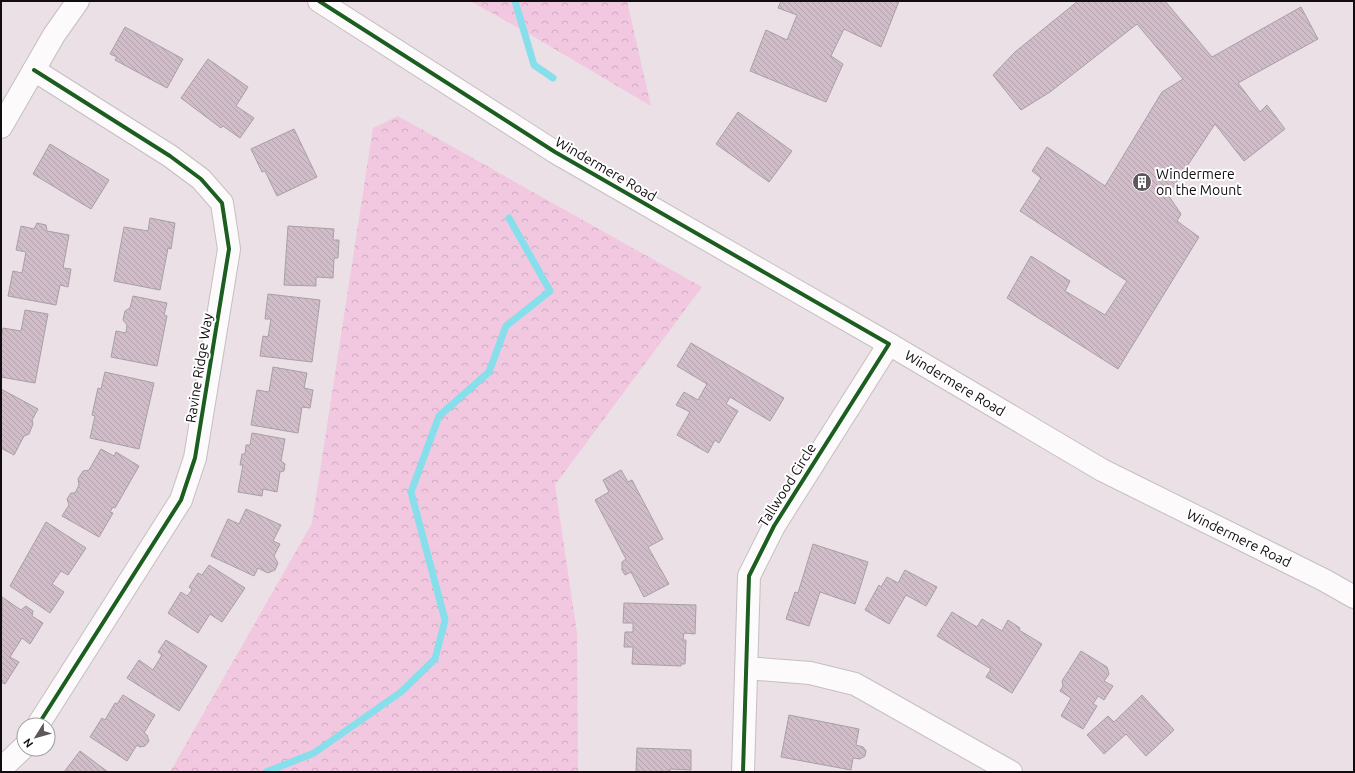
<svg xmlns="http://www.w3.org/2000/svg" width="1355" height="773" font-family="Ubuntu,sans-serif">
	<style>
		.forest { fill: url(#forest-crowns) }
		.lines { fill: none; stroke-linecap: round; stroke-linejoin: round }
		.stream { stroke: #87dfec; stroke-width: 7 }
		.building { fill: url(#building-back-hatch); stroke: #a7a0a4 }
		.street-casing { stroke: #c6bec2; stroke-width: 24 }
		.secondary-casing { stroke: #c6bec2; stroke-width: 24 }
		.street { stroke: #fcfafb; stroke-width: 22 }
		.secondary { stroke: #fcfafb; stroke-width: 22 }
		.cycleway-casing { stroke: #fff; stroke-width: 6 }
		.cycleway { stroke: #1b5e20; stroke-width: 4 }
		.labels { text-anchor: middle; stroke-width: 4; stroke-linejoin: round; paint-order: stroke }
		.street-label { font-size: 14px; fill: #110c0f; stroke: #fff }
		.poi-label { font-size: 14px; fill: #110c0f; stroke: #fff; text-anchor: start }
	</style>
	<defs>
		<pattern id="forest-crowns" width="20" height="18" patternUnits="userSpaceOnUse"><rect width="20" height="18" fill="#f2c8e1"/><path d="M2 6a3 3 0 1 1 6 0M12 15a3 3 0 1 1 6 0" fill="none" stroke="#ceabc0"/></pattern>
		<pattern id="building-back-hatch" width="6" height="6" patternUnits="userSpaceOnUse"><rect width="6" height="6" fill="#d1bdc9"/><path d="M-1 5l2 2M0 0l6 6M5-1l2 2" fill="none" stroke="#b2a1ab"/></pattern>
	</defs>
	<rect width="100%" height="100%" fill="#eae0e5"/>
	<path class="forest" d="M 470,1 L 627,1 L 651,106 L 524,31 Z
		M 398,116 L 702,287 L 555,485 L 577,633 L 578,772 L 170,772 L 312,523 L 373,128 Z"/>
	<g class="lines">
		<path class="stream" d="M 515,1 L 534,65 L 553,78
			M 266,772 L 314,753 L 401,692 L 435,659 L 445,620 L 411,492 L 439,416 L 489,372 L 506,326 L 550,291 L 509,218"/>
	</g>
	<path class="building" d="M 781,1 L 899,1 L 881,47 L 844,29 L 831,56 L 843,64 L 826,102 L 750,71 L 766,30 L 787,40 L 797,15 L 778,8 Z
		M 1078,1 L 1165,1 L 1212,57 L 1301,7 L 1318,39 L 1238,83 L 1260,112 L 1267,105 L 1285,129 L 1244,161 L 1215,124 L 1168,195 L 1181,214 L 1177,221 L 1199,237 L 1118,369 L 1007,298 L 1031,256 L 1070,281 L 1065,291 L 1105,315 L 1127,281 L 1020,211 L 1041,178 L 1032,171 L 1047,147 L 1105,186 L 1162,92 L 1183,79 L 1137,24 L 1050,92 L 1021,110 L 993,75 L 1015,52 Z
		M 125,27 L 183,59 L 167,88 L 115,60 L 117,57 L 110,54 Z
		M 208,59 L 248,87 L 236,106 L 254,118 L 240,138 L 223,126 L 221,128 L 181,98 Z
		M 738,112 L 792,151 L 769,182 L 716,144 Z
		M 294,129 L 317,177 L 277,196 L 265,171 L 262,172 L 251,149 Z
		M 50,144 L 109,180 L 91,209 L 33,174 Z
		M 150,218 L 175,223 L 171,249 L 168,248 L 160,290 L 114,281 L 124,227 L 148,231 Z
		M 37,223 L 46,225 L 47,231 L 69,235 L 63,268 L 71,269 L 68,287 L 60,285 L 56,305 L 8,296 L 13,271 L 22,273 L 26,252 L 16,250 L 21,226 L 34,229 Z
		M 288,226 L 334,229 L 333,240 L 339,240 L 338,258 L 334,258 L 333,278 L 316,277 L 316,286 L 284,285 Z
		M 268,294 L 320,300 L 312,362 L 260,356 L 263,336 L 268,337 L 271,319 L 265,319 Z
		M 133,296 L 167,303 L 164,315 L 167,316 L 157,366 L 111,357 L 116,331 L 126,333 L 127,325 L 123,320 L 125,311 L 130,308 Z
		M 25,310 L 48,314 L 35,383 L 1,377 L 1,337 L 3,328 L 21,331 Z
		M 691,343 L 784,398 L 770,421 L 730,397 L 726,404 L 738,411 L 719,443 L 715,440 L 708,453 L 677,435 L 690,412 L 676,405 L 684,392 L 698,400 L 707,384 L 677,366 Z
		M 273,367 L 307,373 L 304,388 L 313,390 L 310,408 L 302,407 L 298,433 L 251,425 L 257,390 L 269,392 Z
		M 105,372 L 154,383 L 139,449 L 90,438 L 95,416 L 92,415 L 98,388 L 101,389 Z
		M 1,389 L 38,409 L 32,420 L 33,424 L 29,434 L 24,436 L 14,455 L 1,448 Z
		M 252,433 L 285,439 L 281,461 L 285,464 L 284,471 L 280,472 L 277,492 L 263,489 L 262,496 L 238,492 L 243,465 L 240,465 L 242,454 L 245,454 L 246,445 L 250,445 Z
		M 101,449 L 114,456 L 116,452 L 139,466 L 115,508 L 113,507 L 110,512 L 113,513 L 99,537 L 62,516 L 69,505 L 67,499 L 71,493 L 75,493 L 79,485 L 78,479 L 83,471 L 89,470 Z
		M 621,470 L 628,482 L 632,480 L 663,539 L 648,547 L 669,584 L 644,597 L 631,572 L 625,575 L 622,570 L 622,562 L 626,559 L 595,500 L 609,492 L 603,480 Z
		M 246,509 L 281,525 L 273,541 L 280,544 L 274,556 L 278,563 L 275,570 L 268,573 L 258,568 L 254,576 L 211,556 L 228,519 L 239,524 Z
		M 46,522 L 86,548 L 68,575 L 61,571 L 52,584 L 64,592 L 50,613 L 10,586 Z
		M 813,544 L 868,562 L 855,604 L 820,592 L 809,626 L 786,619 L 795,592 L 798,593 Z
		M 209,565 L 245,588 L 222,622 L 210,614 L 198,633 L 168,613 L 181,592 L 187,596 L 192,590 L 189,587 L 198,573 L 202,575 Z
		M 905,570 L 937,587 L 926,606 L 906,595 L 889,624 L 865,610 L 879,585 L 881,587 L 887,577 L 898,583 Z
		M 2,597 L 21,610 L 26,606 L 33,611 L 32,616 L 43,623 L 30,644 L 22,638 L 10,657 L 19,662 L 5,684 L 1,682 Z
		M 624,603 L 696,605 L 695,634 L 684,633 L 683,640 L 686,640 L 685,664 L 681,664 L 681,666 L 632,664 L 633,647 L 624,647 L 625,632 L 633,632 L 633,623 L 623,623 Z
		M 952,612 L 977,627 L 982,619 L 1002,631 L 1008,620 L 1020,628 L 1019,630 L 1042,644 L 1012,693 L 986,677 L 991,669 L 937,636 Z
		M 166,640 L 207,666 L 179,711 L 127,678 L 139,660 L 153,670 L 162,655 L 158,652 Z
		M 1081,651 L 1107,667 L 1109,674 L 1104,681 L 1113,686 L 1104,700 L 1098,696 L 1093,704 L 1097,706 L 1083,729 L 1061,716 L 1071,698 L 1060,691 L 1063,686 L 1062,681 Z
		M 123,695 L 155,715 L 144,733 L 147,735 L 149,741 L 145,746 L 140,747 L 137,745 L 127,761 L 90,737 L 102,718 L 105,720 L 115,703 L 117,704 Z
		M 1142,695 L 1174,730 L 1146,756 L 1126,734 L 1104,754 L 1087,735 L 1108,716 L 1114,722 Z
		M 789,715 L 859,729 L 856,745 L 863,747 L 866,751 L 865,756 L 860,759 L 853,758 L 851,770 L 781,757 Z
		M 637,748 L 691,750 L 691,770 L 670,769 L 670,772 L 636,772 Z
		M 80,751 L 108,772 L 64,772 Z"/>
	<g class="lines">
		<g class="street-casing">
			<path id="street" d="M 34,70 L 170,156 L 201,179 L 222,203 L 229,249 L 195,458 L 181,500 L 38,725
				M 746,668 L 810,673 L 855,684 L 1011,772
				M 1,769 L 24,747
				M 743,772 L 749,576 L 774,526 L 889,344"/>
		</g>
		<g class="secondary-casing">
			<path id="secondary" d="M 319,1 L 555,152 L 889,344 L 1102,470 L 1324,580 L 1354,597
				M 1,127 L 54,35 L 78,1"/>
		</g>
		<use href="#street" class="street"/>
		<use href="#secondary" class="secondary"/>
		<g class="cycleway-casing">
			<path id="cycleway" d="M 319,1 L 555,152 L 889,344 L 774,526 L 749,576 L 743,772
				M 34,70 L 170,156 L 201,179 L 222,203 L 229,249 L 195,458 L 181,500 L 38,725"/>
		</g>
		<use href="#cycleway" class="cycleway"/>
	</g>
	<defs>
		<g id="building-disc" transform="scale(1)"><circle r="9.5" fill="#5d565a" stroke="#fff"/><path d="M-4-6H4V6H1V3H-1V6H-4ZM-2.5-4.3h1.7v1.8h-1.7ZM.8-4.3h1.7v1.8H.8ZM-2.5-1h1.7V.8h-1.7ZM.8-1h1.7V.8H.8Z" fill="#fff"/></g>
	</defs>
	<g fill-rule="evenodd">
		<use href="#building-disc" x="1142" y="182"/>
	</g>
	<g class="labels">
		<g class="street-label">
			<text transform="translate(606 169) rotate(30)" y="5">Windermere Road</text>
			<text transform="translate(199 368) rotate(-81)" y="5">Ravine Ridge Way</text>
			<text transform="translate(955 383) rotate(31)" y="5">Windermere Road</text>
			<text transform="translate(787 485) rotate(-58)" y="5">Tallwood Circle</text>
			<text transform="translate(1239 538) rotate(26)" y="5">Windermere Road</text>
		</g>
		<g class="poi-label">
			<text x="1156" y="179">Windermere<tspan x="1156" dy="16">on the Mount</tspan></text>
		</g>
	</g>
	<rect width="1355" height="773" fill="none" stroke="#110c0f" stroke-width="4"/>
	<g transform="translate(36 737) rotate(233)"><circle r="19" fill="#ffffff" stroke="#a09e9f"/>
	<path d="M0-3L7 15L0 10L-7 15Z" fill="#5d565a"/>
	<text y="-6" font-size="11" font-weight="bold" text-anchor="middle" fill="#110c0f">N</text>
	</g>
</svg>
